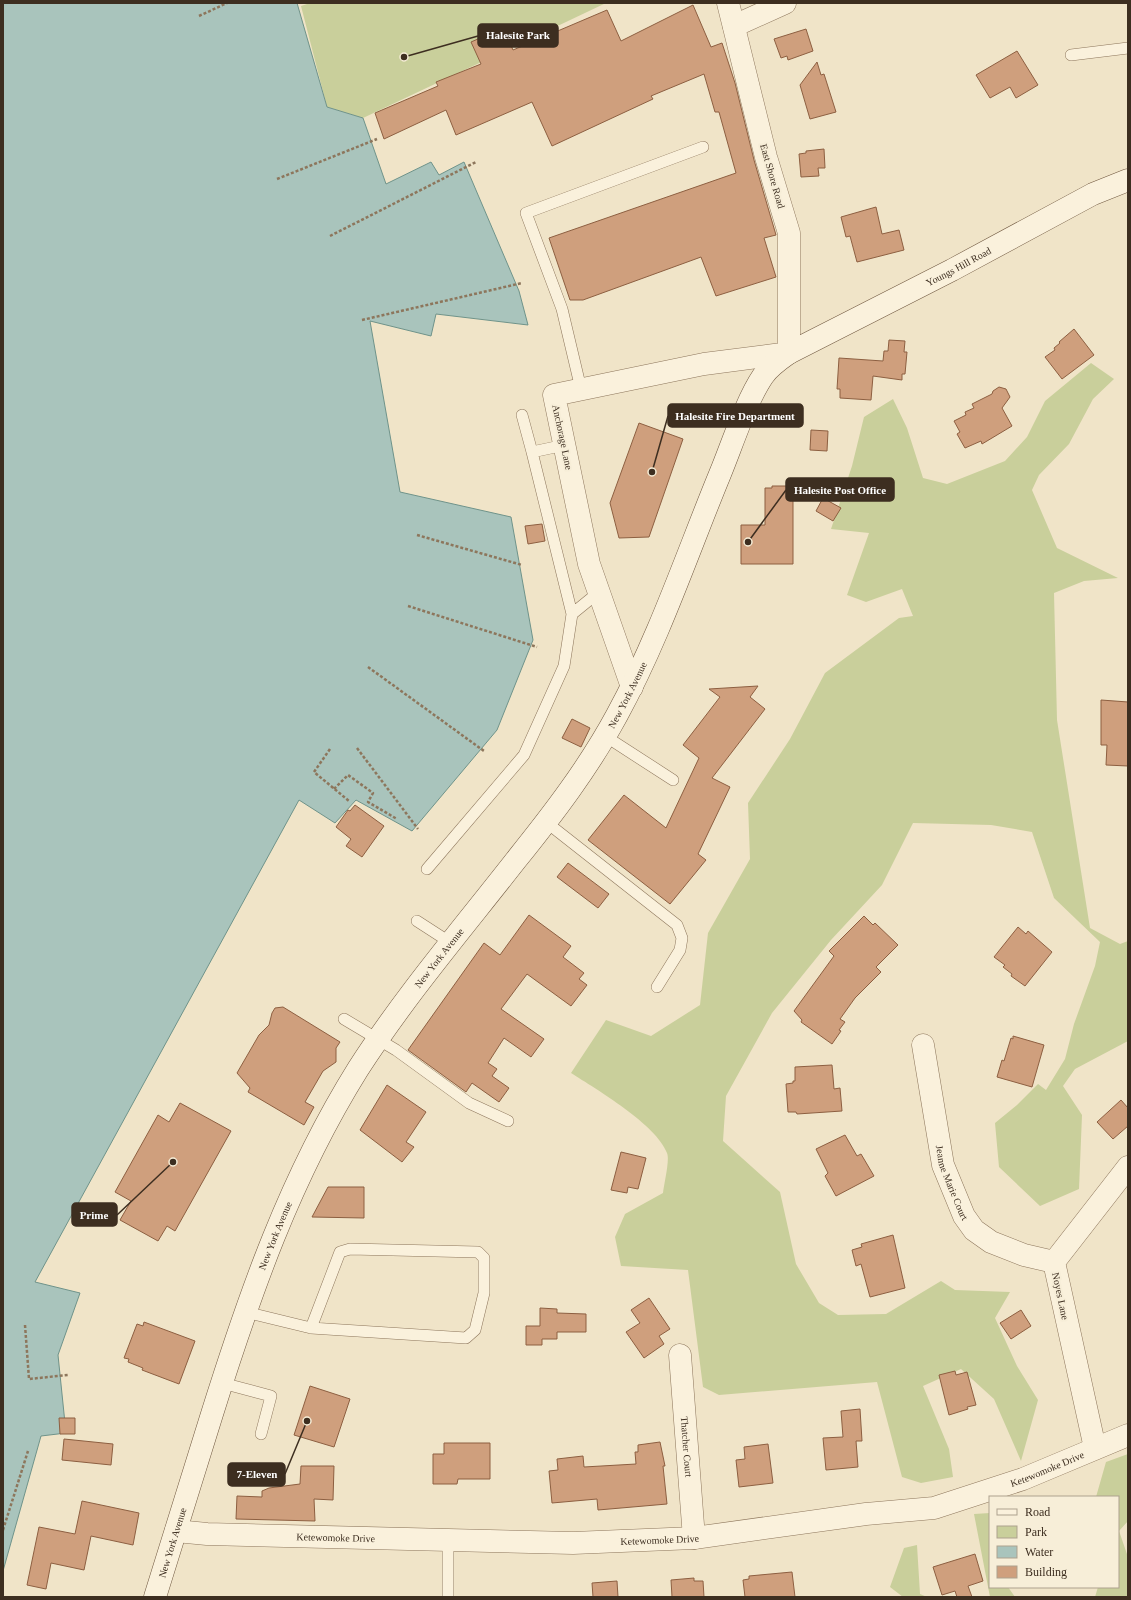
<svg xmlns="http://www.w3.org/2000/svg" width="1131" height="1600" font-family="'Times New Roman',serif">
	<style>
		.green { fill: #c9cf9b }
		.water { fill: #a9c4bc; stroke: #6f938a }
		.building { fill: #cf9f7d; stroke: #8d5f41 }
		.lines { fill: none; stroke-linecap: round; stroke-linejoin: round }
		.lane-casing { stroke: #8d765c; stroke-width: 12 }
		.street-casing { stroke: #8d765c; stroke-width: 23 }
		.secondary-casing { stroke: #6f573f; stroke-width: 23 }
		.path { stroke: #8d765c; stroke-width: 2.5; stroke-dasharray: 3 2; stroke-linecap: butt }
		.lane { stroke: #faf1dc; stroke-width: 11 }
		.street { stroke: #faf1dc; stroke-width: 22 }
		.secondary { stroke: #faf1dc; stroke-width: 22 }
		.labels { text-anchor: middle; stroke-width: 4; stroke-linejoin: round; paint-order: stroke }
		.street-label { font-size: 10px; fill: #3d2e20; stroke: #f7eed8 }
		.leader { fill: none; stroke: #3d2e20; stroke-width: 1.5 }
		.callout-dot { fill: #3d2e20; stroke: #f7eed8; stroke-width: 1.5 }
		.callout { fill: #3d2e20; stroke: #3d2e20; stroke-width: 1.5 }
		.callout-label { font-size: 11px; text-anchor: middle; font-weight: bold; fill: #fff }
	</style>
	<rect width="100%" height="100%" fill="#f0e4c8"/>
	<path class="green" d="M 310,3 L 606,3 L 363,118 L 327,107 L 301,6 Z
		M 1091,363 L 1114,379 L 1093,399 L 1069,444 L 1039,475 L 1032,490 L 1057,548 L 1118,578 L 1084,581 L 1054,593 L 1057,720 L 1090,928 L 1120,944 L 1128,941 L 1128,1041 L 1075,1069 L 1063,1086 L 1082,1115 L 1079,1189 L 1040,1206 L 999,1167 L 995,1123 L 1017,1105 L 1038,1084 L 1046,1090 L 1065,1059 L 1074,1024 L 1095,966 L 1100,942 L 1054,898 L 1032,832 L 991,825 L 913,823 L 882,885 L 831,940 L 772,1013 L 726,1096 L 723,1141 L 780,1192 L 796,1264 L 819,1303 L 838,1315 L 886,1314 L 941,1281 L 955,1290 L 1010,1292 L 995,1318 L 1017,1366 L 1038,1400 L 1021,1461 L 994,1399 L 961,1369 L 923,1386 L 949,1449 L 953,1477 L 921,1483 L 902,1477 L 877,1382 L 719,1395 L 703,1387 L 688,1270 L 621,1266 L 615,1237 L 625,1214 L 663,1193 C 664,1184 670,1160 667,1153 C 657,1125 596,1089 571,1073 L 606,1020 L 651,1036 L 700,1005 L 708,933 L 750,859 L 748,803 L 790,739 L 825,673 L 899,618 L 913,616 L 902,589 L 866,602 L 847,595 L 869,533 L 831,529 L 852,466 L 864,417 L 893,399 L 907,428 L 923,478 L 947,484 L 1005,461 L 1027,437 L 1045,401 Z
		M 1128,1454 L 1128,1521 L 1119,1531 L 1128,1557 L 1128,1597 L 1095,1597 L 1098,1587 L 1118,1587 L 1118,1497 L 1096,1497 L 1106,1462 Z
		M 990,1513 L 990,1587 L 1008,1587 L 1015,1597 L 990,1597 L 974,1514 Z
		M 917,1545 L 920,1594 L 927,1597 L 903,1597 L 890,1587 L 904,1548 Z"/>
	<path class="water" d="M 3,3 L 297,3 L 327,107 L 363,118 L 386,184 L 431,162 L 439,175 L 464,162 L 519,291 L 528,325 L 436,314 L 431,336 L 370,321 L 400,492 L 511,517 L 533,640 L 497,730 L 412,831 L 356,800 L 335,823 L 299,800 L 35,1282 L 80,1293 L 58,1355 L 66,1433 L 41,1436 L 3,1571 Z"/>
	<path class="building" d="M 693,5 L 711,47 L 722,43 L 735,83 L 754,160 L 776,235 L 764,238 L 776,277 L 716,296 L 701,257 L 583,300 L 570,300 L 549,238 L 736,173 L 719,112 L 715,112 L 704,74 L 651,96 L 653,99 L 552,146 L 532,102 L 456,135 L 446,110 L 384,139 L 375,113 L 438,86 L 436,82 L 481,64 L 471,42 L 494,32 L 503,28 L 513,50 L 607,10 L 621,41 Z
		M 806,29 L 813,51 L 788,60 L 787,56 L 781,58 L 774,39 Z
		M 1017,51 L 1038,85 L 1016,98 L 1010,87 L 990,98 L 976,75 Z
		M 817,62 L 821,75 L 824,74 L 836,112 L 810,119 L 800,85 Z
		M 824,149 L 825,168 L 818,168 L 819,176 L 801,177 L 799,154 L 806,153 L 806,151 Z
		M 876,207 L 882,234 L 899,230 L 904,250 L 857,262 L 850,236 L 846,237 L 841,217 Z
		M 1074,329 L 1094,355 L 1062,379 L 1045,357 L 1055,350 L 1054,348 L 1060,343 L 1059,342 Z
		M 889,340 L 905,341 L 904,352 L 907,352 L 905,374 L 902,374 L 902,380 L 873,376 L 871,400 L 840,398 L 840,389 L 837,389 L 839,358 L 883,361 L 884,351 L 888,351 Z
		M 999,387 L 1006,389 L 1010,397 L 1002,408 L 1012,426 L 982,444 L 981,441 L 965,448 L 957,434 L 960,432 L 954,421 L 966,415 L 965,412 L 974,408 L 972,404 L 992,394 L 993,391 Z
		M 639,423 L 683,439 L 649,537 L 619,538 L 610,503 Z
		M 811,430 L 828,431 L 827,451 L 810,450 Z
		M 772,486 L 793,486 L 793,564 L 741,564 L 741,525 L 765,525 L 765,488 L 772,488 Z
		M 823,498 L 841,508 L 833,521 L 816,511 Z
		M 542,524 L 545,541 L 528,544 L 525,526 Z
		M 758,686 L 750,697 L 765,709 L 712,778 L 730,787 L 698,854 L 706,860 L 670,904 L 588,840 L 624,795 L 666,828 L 699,758 L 683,745 L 720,697 L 709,689 Z
		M 1101,700 L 1128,702 L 1128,766 L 1106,765 L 1107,745 L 1101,745 Z
		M 572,719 L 590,728 L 581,747 L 562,738 Z
		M 355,805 L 384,826 L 362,857 L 346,846 L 351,839 L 336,827 L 348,810 L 350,811 Z
		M 568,863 L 609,894 L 598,908 L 557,877 Z
		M 529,915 L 571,946 L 563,957 L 584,973 L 579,979 L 587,985 L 571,1006 L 527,974 L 501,1009 L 544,1039 L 531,1057 L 504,1038 L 488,1063 L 497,1069 L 492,1076 L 509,1088 L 499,1102 L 472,1083 L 466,1092 L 408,1050 L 484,943 L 500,955 Z
		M 864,916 L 873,925 L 875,923 L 898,945 L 876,967 L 881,972 L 855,998 L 840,1019 L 845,1022 L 839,1030 L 841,1031 L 832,1044 L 801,1022 L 802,1020 L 794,1011 L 834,956 L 829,951 Z
		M 1018,927 L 1026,934 L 1028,931 L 1052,952 L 1025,986 L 1011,976 L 1012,974 L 1003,967 L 1005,965 L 994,957 Z
		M 283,1007 L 340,1042 L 336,1048 L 336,1062 L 323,1071 L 305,1102 L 314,1107 L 304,1125 L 248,1092 L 250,1088 L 237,1073 L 259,1035 L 269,1025 L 272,1013 L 275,1008 Z
		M 1013,1036 L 1044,1045 L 1032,1087 L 997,1077 L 1002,1060 L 1004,1061 L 1011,1038 L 1013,1039 Z
		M 832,1065 L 834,1089 L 840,1088 L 842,1111 L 797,1114 L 796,1112 L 788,1112 L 786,1084 L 793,1083 L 793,1081 L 795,1081 L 795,1067 Z
		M 387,1085 L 426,1112 L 406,1142 L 414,1147 L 402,1162 L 360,1130 Z
		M 1121,1100 L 1128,1108 L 1128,1126 L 1113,1139 L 1097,1122 Z
		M 180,1103 L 231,1131 L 175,1231 L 167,1226 L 158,1241 L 120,1220 L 131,1201 L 115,1192 L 158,1115 L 169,1122 Z
		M 845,1135 L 857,1156 L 861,1154 L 874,1176 L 836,1196 L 825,1176 L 828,1173 L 816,1149 Z
		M 621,1152 L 646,1158 L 638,1189 L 628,1187 L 627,1193 L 611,1190 Z
		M 328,1187 L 364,1187 L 364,1218 L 312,1217 Z
		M 893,1235 L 905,1288 L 870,1297 L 861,1264 L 856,1266 L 852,1250 L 862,1247 L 861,1244 Z
		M 649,1298 L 670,1329 L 659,1336 L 664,1344 L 644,1358 L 626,1332 L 640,1323 L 631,1310 Z
		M 540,1308 L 557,1309 L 557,1313 L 586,1314 L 586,1332 L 557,1332 L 557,1339 L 542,1339 L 542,1345 L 526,1345 L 526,1326 L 540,1326 Z
		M 1021,1310 L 1031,1326 L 1011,1339 L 1000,1323 Z
		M 144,1322 L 195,1341 L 179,1384 L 142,1370 L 143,1368 L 128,1362 L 129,1359 L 124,1358 L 137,1324 L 143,1326 Z
		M 955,1371 L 956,1375 L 967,1372 L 976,1405 L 967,1407 L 968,1409 L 949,1415 L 939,1375 Z
		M 310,1386 L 350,1399 L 334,1447 L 294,1435 Z
		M 860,1409 L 862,1441 L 856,1441 L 858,1467 L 826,1470 L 823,1438 L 843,1437 L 841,1411 Z
		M 59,1418 L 75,1418 L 75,1434 L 60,1434 Z
		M 64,1439 L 113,1444 L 111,1465 L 62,1460 Z
		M 660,1442 L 665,1466 L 663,1466 L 667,1504 L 598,1510 L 597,1499 L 552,1503 L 549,1471 L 558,1470 L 557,1459 L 583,1456 L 584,1467 L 636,1464 L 635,1452 L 638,1452 L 638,1445 Z
		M 444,1443 L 490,1443 L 490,1479 L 458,1479 L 457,1484 L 433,1484 L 433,1454 L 444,1454 Z
		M 768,1444 L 773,1483 L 739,1487 L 736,1460 L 745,1459 L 744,1447 Z
		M 301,1466 L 334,1466 L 333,1500 L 314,1499 L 315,1521 L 236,1519 L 237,1496 L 262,1497 L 262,1491 L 269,1488 L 300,1484 Z
		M 82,1501 L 139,1513 L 133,1545 L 91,1536 L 84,1570 L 51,1563 L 46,1589 L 27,1585 L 39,1527 L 75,1534 Z
		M 975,1554 L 983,1581 L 968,1586 L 972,1597 L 957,1597 L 955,1591 L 942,1595 L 933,1567 Z
		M 792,1572 L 795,1597 L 745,1597 L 743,1580 L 749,1579 L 749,1576 Z
		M 694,1578 L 694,1581 L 703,1581 L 704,1597 L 672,1597 L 671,1580 Z
		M 617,1581 L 618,1597 L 593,1597 L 592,1583 Z"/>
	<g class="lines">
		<g class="lane-casing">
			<path id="lane" d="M 1071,55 L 1128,48
				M 581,389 L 562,309 L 526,213 L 703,147
				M 522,415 L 532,452
				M 565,445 L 532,452 L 572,614
				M 605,736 L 673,780
				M 546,822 L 677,925 L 682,938 L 680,950 L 657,987
				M 427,869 L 524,755 L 564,666 L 572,614 L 599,592
				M 417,921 L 451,943
				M 344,1019 L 396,1050 L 469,1103 L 508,1121
				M 245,1312 L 311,1328 L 466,1338 L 475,1330 L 484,1293 L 484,1258 L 478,1252 L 350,1249 L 340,1252 L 311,1328
				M 222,1383 L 271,1396 L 261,1434
				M 448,1597 L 448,1540"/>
		</g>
		<g class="street-casing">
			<g id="street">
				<path d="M 734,26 L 785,3"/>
				<path d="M 632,687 L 589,564 L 554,395 L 704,364 L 789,353 L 789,233 L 766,157 L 728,3"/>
				<path id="s1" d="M 923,1045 L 943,1165 L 964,1216 L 974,1230 L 991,1242 L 1024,1255 L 1054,1262"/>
				<path id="s2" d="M 680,1355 L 694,1538"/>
				<path d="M 1095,1448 L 1054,1262 L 1128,1167"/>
				<path id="s3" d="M 176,1531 L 207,1534 L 573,1543 L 694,1538 L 866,1514 L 934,1508 L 1023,1479 L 1128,1435"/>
			</g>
		</g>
		<g class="secondary-casing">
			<g id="secondary">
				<path id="s4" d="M 155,1597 C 174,1536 193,1475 212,1414 C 250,1293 290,1178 358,1069 C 405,996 462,929 516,860 C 553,814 589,767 617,715 C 659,638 687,554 720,474 C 732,445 746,401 763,376 C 770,366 779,360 789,353 L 952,270 L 1093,194 L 1128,180"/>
			</g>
		</g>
		<path class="path" d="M 199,16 L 227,3
			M 277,179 L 377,139
			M 330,236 L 476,162
			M 362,320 L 522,283
			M 417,535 L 522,565
			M 408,606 L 537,647
			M 368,667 L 484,751
			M 357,748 L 418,829
			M 330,749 L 314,772 L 349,801
			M 334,789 L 348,775 L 373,793 L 368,802 L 397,819
			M 25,1325 L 29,1379 L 68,1375
			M 3,1530 L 28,1451"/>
		<use href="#lane" class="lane"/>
		<use href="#street" class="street"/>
		<use href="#secondary" class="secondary"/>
	</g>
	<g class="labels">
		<g class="street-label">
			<text transform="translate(773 176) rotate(74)" y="4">East Shore Road</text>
			<text dy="4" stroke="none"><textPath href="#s4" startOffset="1601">Youngs Hill Road</textPath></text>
			<text transform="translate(563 437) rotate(78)" y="4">Anchorage Lane</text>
			<text dy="4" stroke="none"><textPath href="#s4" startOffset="1029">New York Avenue</textPath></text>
			<text dy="4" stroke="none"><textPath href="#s4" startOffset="705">New York Avenue</textPath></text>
			<text dy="4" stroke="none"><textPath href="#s1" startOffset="141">Jeanne Marie Court</textPath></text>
			<text dy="4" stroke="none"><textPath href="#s4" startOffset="381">New York Avenue</textPath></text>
			<text transform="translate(1061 1296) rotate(78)" y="4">Noyes Lane</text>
			<text dy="4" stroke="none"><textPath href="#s2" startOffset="92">Thatcher Court</textPath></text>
			<text dy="4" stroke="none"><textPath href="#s3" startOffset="880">Ketewomoke Drive</textPath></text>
			<text dy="4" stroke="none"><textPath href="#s3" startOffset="160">Ketewomoke Drive</textPath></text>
			<text dy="4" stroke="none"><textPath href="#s3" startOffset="484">Ketewomoke Drive</textPath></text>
			<text dy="4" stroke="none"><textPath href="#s4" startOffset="57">New York Avenue</textPath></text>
		</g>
	</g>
	<path class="leader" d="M404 57L478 36M652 472L668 416M748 542L786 490M173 1162L117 1215M307 1421L285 1474"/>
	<g class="callout-dot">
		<circle cx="404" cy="57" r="4"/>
		<circle cx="652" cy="472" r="4"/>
		<circle cx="748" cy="542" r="4"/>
		<circle cx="173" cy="1162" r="4"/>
		<circle cx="307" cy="1421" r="4"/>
	</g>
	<g class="callout">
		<rect x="478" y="24" width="80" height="23" rx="4"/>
		<rect x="668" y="404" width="135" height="23" rx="4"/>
		<rect x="786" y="478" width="108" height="23" rx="4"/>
		<rect x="72" y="1203" width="45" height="23" rx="4"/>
		<rect x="228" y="1463" width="57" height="23" rx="4"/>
	</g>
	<g class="callout-label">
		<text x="518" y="39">Halesite Park</text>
		<text x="735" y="420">Halesite Fire Department</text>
		<text x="840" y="494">Halesite Post Office</text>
		<text x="94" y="1219">Prime</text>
		<text x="257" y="1478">7-Eleven</text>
	</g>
	<rect width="1131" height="1600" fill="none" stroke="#3d2e20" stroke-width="8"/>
	<rect x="989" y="1496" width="130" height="92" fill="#f7eed8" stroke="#ada18e"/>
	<rect x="997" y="1509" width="20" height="6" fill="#faf1dc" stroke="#ada18e"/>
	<text x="1025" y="1516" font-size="12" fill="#3d2e20">Road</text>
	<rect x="997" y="1526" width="20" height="12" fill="#c9cf9b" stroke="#ada18e"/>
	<text x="1025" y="1536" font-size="12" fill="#3d2e20">Park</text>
	<rect x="997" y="1546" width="20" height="12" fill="#a9c4bc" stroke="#ada18e"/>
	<text x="1025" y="1556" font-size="12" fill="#3d2e20">Water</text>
	<rect x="997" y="1566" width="20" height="12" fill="#cf9f7d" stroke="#ada18e"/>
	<text x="1025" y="1576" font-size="12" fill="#3d2e20">Building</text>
</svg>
